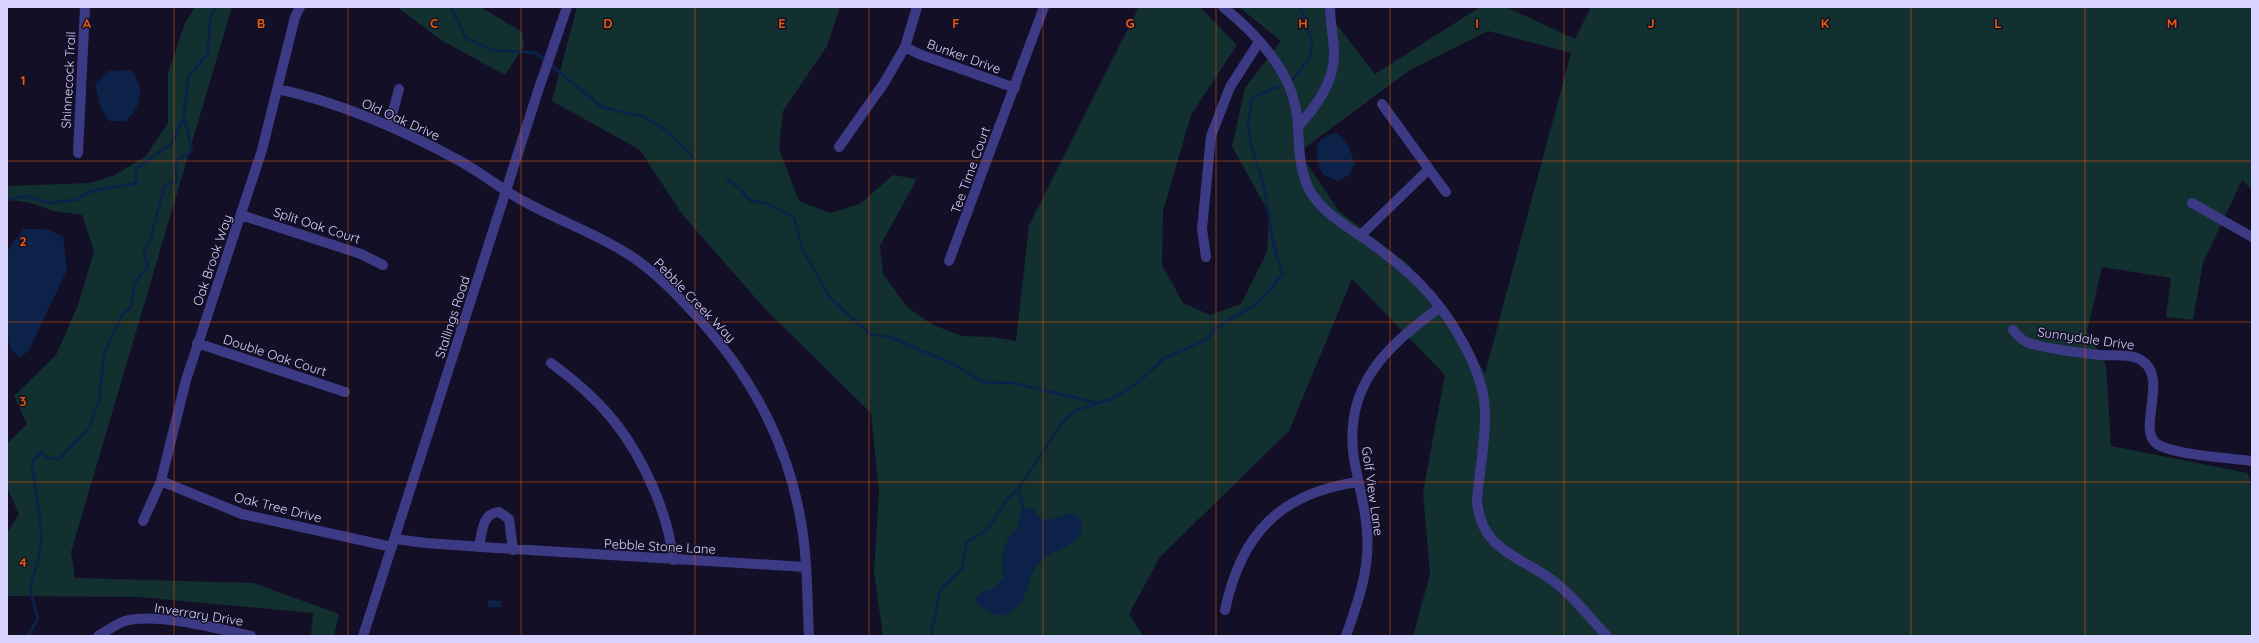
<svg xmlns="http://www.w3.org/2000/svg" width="2259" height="643" font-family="Quicksand,sans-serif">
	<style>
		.green { fill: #12302f; fill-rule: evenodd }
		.water { fill: #0c2248 }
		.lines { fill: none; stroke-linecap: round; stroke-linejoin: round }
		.stream { stroke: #0c2248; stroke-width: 3 }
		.minor { stroke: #3d3a85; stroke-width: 10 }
		.tertiary { stroke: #3d3a85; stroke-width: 10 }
		.grid { fill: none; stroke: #e8590c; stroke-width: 1; stroke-opacity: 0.55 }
		.labels { text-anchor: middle; stroke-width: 3; stroke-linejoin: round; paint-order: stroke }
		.street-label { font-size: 13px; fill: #d9d4ff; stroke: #130f26 }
		.grid-label { font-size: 13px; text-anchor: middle; font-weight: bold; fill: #e8590c; stroke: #130f26; stroke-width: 3; stroke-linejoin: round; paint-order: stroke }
	</style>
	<rect width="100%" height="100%" fill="#130f26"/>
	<path class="green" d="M 195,7 L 232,7 L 71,552 L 75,578 L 253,583 L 339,614 L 334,636 L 311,636 L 313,613 L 139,597 L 7,596 L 7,533 L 19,514 L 7,487 L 7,444 L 27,424 L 14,396 L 56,355 L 78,305 L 94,251 L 82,215 L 54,211 L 30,203 L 7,199 L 7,186 L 91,183 L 115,175 L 146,156 L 168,123 L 168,73 L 185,23 Z
		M 397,7 L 481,7 L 522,32 L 524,46 L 505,75 L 441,40 Z
		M 577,7 L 840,7 L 827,46 L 783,111 L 779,149 L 799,201 L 830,213 L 860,204 L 893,175 L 917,179 L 880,246 L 883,274 L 907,307 L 933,325 L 962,336 L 993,337 L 1016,341 L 1029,225 L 1139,7 L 1200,7 L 1237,45 L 1191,115 L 1163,211 L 1162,265 L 1183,303 L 1210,315 L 1241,304 L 1267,252 L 1269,213 L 1232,146 L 1245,88 L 1281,41 L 1239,7 L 1323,7 L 1375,74 L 1480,7 L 1506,7 L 1575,39 L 1591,7 L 2252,7 L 2252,190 L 2242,180 L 2203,263 L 2193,320 L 2166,317 L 2171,278 L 2102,267 L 2087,332 L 2106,365 L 2111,446 L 2248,473 L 2252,491 L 2252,636 L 1413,636 L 1430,574 L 1423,492 L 1445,375 L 1352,279 L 1289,431 L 1160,557 L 1129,614 L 1143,636 L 883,636 L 874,572 L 879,492 L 871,413 L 766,310 L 682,214 L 640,150 L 552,101 ZM 1488,31 L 1571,53 L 1485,373 L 1445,313 L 1409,265 L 1339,211 L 1299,152 L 1410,70 Z"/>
	<path class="water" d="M 131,70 C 145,88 142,106 126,121 L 109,121 L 101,108 L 95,84 L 108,71 Z
		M 1337,133 L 1348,145 L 1355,164 L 1349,175 L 1337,181 L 1322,174 C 1314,155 1311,137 1337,133 Z
		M 23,229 L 46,229 L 63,236 L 67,270 L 29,350 L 20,358 L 10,348 L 7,332 L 8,250 Z
		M 1027,507 L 1034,509 C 1036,513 1038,517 1042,519 C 1056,524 1071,505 1081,520 C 1083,524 1083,526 1082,530 C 1076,548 1055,548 1042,560 C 1029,572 1030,587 1022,601 C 1018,607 1011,611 1006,615 C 997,617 978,609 976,599 L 979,594 L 992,589 L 1003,578 L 1002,558 L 1005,546 L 1008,539 L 1017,528 L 1021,511 Z
		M 489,600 L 501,601 L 502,606 L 501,607 L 489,607 L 487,604 Z"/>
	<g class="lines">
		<path class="stream" d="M 451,7 L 466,38 L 492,50 L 536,53 L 602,107 L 644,117 L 664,129 L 693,157
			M 1291,81 C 1321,49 1313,46 1300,7
			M 727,179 L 737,186 L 751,201 L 765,203 L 794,217 L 802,248 L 830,298 L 870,334 L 892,338 L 955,365 L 983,382 L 1013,383 L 1098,403
			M 7,200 L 26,196 L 49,203 L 76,200 L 91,191 L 137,183 L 135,170 L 172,143 L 184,117 L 188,78 L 208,53 L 210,19 L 215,7
			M 1018,489 L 1023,509
			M 28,636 L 38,618 L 30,590 L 41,547 L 41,530 L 32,462 L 41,452 L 47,458 L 59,459 L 89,428 L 99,400 L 104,354 L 122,315 L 132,306 L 134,284 L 148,266 L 144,254 L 150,240 L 165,185 L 177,181 L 175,163 L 192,150 L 184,117
			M 931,636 L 939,594 L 943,587 L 962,569 L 967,542 L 988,529 L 1006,501 L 1018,489 L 1062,423 L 1076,410 L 1114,398 L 1140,381 L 1163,359 L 1206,340 L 1214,329 L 1255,305 L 1271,289 L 1283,273 C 1272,249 1271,224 1266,198 C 1260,158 1240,141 1253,97 L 1279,87"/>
		<path class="minor" d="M 1223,7 C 1256,33 1293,73 1297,117 C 1300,142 1297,167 1310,191 C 1324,216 1356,231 1379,249 C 1393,260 1408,271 1420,284 C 1449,313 1484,369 1485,411 C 1486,441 1479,471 1477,501 C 1481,552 1522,556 1556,583 C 1575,598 1590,618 1607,636
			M 905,47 L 919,54 L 1015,88
			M 278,89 C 342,103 403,130 460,161 C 483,174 504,191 527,203 C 562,222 597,234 631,256 C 657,273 680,298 701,321 C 754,380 790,449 802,528 C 808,563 807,600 809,636
			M 389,126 L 399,89
			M 1298,127 C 1316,106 1334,83 1334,54 C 1334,38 1330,23 1330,7
			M 839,147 L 884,83 L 905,47 L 917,7
			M 78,153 L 85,7
			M 1429,169 L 1446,192
			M 2192,203 L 2252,237
			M 241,215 L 361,254 L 383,265
			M 1361,235 L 1429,169 L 1382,104
			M 1206,257 L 1202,229 L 1211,136 L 1230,87 L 1259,42
			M 949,261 L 1044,7
			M 2013,330 C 2017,335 2022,341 2029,343 C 2048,349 2081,353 2101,355 C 2113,356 2126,354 2137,358 C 2173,373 2135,429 2157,444 C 2174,455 2230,458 2252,461
			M 197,343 L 345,392
			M 551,363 C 602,400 631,435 655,492 C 664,514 671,536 673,560
			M 161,481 L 242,514 L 392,547
			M 143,521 L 161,481 L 186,380 L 262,150 L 295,17 L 300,7
			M 395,539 L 426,543 L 496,548 L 805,567
			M 479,547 C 482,533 482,513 499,512 L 509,519 L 513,550
			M 1225,610 C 1241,534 1280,493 1358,482
			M 98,636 C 107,631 116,624 125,621 C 156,612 220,629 251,636
			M 1346,636 C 1358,602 1370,569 1367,533 C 1366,508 1358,483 1354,459 C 1343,386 1386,347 1439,308"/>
		<path class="tertiary" d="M 363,636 L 538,91 L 567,7"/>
	</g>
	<path class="grid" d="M 174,7 L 174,636M 348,7 L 348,636M 521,7 L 521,636M 695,7 L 695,636M 869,7 L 869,636M 1043,7 L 1043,636M 1216,7 L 1216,636M 1390,7 L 1390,636M 1564,7 L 1564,636M 1738,7 L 1738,636M 1911,7 L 1911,636M 2085,7 L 2085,636M 7,161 L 2252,161M 7,322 L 2252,322M 7,482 L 2252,482"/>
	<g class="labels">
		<g class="street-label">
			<text transform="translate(964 56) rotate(20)" y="5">Bunker Drive</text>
			<text transform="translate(68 80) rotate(-87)" y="5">Shinnecock Trail</text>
			<text transform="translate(401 119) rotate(24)" y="5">Old Oak Drive</text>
			<text transform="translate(970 170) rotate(-70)" y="5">Tee Time Court</text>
			<text transform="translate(317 225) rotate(18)" y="5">Split Oak Court</text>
			<text transform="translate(212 260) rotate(-71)" y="5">Oak Brook Way</text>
			<text transform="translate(695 300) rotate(46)" y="5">Pebble Creek Way</text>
			<text transform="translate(452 317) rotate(-72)" y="5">Stallings Road</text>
			<text transform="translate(2086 338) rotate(8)" y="5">Sunnydale Drive</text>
			<text transform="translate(275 355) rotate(18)" y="5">Double Oak Court</text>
			<text transform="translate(1373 491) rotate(82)" y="5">Golf View Lane</text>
			<text transform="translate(278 507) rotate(14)" y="5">Oak Tree Drive</text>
			<text transform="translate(660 546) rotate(3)" y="5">Pebble Stone Lane</text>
			<text transform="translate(199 614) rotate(9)" y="5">Inverrary Drive</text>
		</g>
	</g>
	<g class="grid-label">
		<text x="87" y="28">A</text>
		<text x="261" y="28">B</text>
		<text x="434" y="28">C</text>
		<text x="608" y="28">D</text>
		<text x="782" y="28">E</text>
		<text x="956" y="28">F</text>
		<text x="1130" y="28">G</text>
		<text x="1303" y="28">H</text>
		<text x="1477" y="28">I</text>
		<text x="1651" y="28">J</text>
		<text x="1825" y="28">K</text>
		<text x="1998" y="28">L</text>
		<text x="2172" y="28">M</text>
		<text x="23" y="85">1</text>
		<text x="23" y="246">2</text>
		<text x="23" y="406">3</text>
		<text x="23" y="567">4</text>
	</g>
	<rect width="2259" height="643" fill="none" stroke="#d9d4ff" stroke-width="16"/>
</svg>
